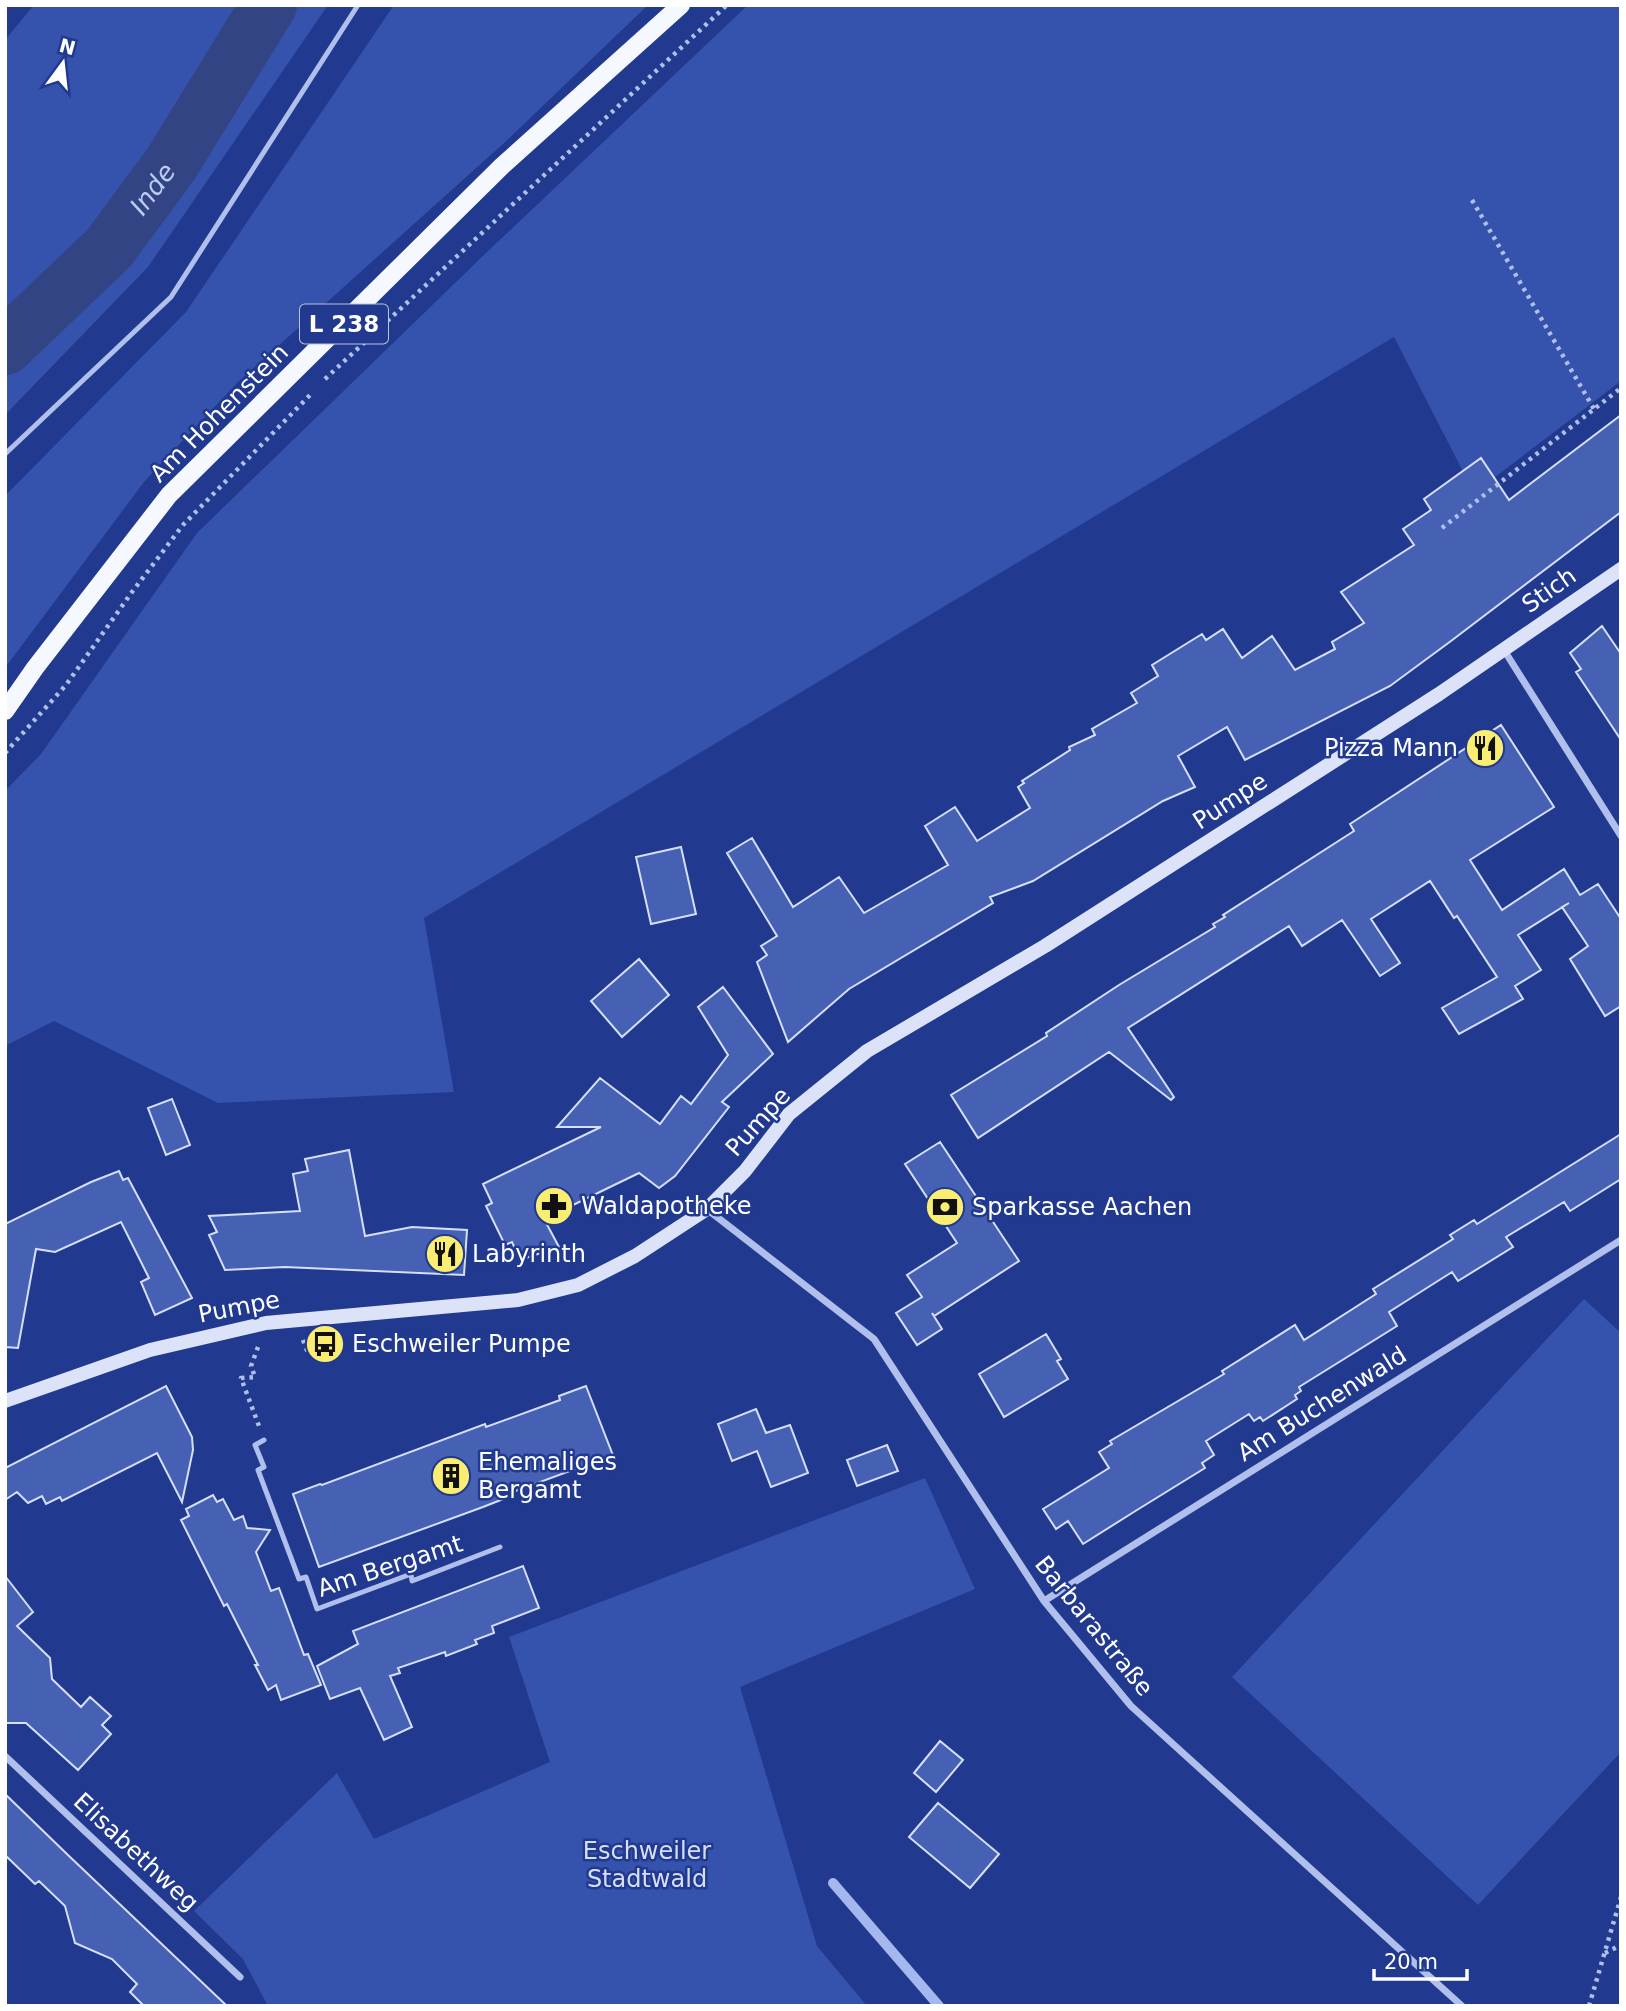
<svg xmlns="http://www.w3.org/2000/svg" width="1626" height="2011" font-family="'DejaVu Sans',sans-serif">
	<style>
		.green { fill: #3552ac }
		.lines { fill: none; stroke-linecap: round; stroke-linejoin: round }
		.stream { stroke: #a4b7ee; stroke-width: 10 }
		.river { stroke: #324483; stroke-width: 56 }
		.building { fill: #4660b4; stroke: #d6dff9; stroke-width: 2 }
		.path { stroke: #b0bfec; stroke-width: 4.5; stroke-dasharray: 3.5 5; stroke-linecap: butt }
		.service { stroke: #b0bfec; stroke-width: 5 }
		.minor { stroke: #b0bfec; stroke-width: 7 }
		.secondary { stroke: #dce3f9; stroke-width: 14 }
		.primary { stroke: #f6f8ff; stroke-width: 18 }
		.labels { text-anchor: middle; stroke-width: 5; stroke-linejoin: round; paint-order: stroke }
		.shield { fill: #213a8f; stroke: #bcc4dd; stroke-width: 2 }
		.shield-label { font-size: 23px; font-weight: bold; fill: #fff }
		.street-label { font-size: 24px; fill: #fff; stroke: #213a8f }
		.poi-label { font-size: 24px; fill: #fff; stroke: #213a8f; text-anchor: start }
		.park-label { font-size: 24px; fill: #d6dff9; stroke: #213a8f }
		.water-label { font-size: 26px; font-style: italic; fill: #bdcaf3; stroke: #213a8f }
	</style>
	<rect width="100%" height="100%" fill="#213a8f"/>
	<path class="green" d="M 34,5 L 328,5 L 148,267 L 5,415 L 5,40 Z
		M 394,5 L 648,5 L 504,143 L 237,383 L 144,482 L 5,668 L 5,496 L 186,312 Z
		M 748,5 L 1621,5 L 1621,381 L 1474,493 L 1394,337 L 424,918 L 454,1092 L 218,1103 L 54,1021 L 5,1046 L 5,791 L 41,754 L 197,533 L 486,253 Z
		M 1584,1299 L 1621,1333 L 1621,1752 L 1478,1905 L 1232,1677 Z
		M 925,1478 L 975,1589 L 740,1687 L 817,1946 L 867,2006 L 268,2006 L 243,1959 L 194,1911 L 337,1773 L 374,1839 L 550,1762 L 509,1637 Z"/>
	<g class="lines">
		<path class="stream" d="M 833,1883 L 939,2006"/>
		<path class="river" id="s1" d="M 5,347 L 109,248 L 171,164 L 269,5"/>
	</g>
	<path class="building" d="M 1621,415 L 1621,512 L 1451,641 L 1390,686 L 1245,760 L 1227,727 L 1178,756 L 1195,787 L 1163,801 L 1033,881 L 990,897 L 993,903 L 849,989 L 788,1042 L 757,962 L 767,955 L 761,946 L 777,936 L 727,853 L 752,838 L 793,907 L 839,877 L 864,913 L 948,865 L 925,826 L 955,807 L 977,841 L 1030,808 L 1018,787 L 1024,783 L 1022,781 L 1070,750 L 1069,747 L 1095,735 L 1092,729 L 1137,703 L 1131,693 L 1158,676 L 1152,665 L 1202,634 L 1206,640 L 1223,629 L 1242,658 L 1272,636 L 1295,670 L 1335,649 L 1332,642 L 1364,623 L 1341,592 L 1414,545 L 1403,529 L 1431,510 L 1424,499 L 1481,458 L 1509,500 Z
		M 1602,626 L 1621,654 L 1621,740 L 1576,672 L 1581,669 L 1570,653 Z
		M 1501,725 L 1554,807 L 1470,860 L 1502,910 L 1564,869 L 1580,895 L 1598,884 L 1621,919 L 1621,1006 L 1605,1016 L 1570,959 L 1588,946 L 1562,907 L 1569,903 L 1518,935 L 1541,970 L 1515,986 L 1523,999 L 1459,1034 L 1442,1008 L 1497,977 L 1457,916 L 1454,918 L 1430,881 L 1371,919 L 1400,963 L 1380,976 L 1342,920 L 1302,946 L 1289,926 L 1128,1028 L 1174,1097 L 1171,1100 L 1109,1052 L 978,1138 L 951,1095 L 1047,1036 L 1046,1033 L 1119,985 L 1215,927 L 1213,924 L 1225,917 L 1223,915 L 1354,831 L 1350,824 Z
		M 681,847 L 696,914 L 651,924 L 636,857 Z
		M 639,959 L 669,995 L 622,1037 L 591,1001 Z
		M 723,987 L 773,1054 L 722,1102 L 729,1107 L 675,1176 L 659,1188 L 639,1173 L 544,1219 L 559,1247 L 520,1260 L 512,1242 L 505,1245 L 486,1206 L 492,1203 L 483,1184 L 601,1127 L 557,1127 L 600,1078 L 660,1124 L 681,1096 L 691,1104 L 728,1055 L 698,1007 Z
		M 172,1099 L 190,1145 L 166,1155 L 148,1108 Z
		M 1621,1134 L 1621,1179 L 1570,1211 L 1564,1202 L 1506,1237 L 1513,1247 L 1458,1281 L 1452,1272 L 1389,1312 L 1397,1326 L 1299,1387 L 1301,1391 L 1295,1395 L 1297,1399 L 1263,1421 L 1260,1417 L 1254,1421 L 1249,1414 L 1206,1441 L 1214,1455 L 1202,1463 L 1205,1468 L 1137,1510 L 1083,1544 L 1068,1521 L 1056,1529 L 1043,1509 L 1109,1468 L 1099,1452 L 1112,1444 L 1110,1441 L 1224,1374 L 1222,1371 L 1295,1325 L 1304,1340 L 1376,1294 L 1373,1289 L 1453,1239 L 1450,1235 L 1474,1220 L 1477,1224 Z
		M 940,1142 L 1019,1261 L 934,1316 L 932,1313 L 942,1329 L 917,1345 L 896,1313 L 922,1297 L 907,1275 L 957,1243 L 905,1164 Z
		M 349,1150 L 365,1236 L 412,1227 L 467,1230 L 464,1275 L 285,1267 L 225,1270 L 209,1235 L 217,1232 L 209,1216 L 300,1211 L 293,1174 L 308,1171 L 305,1159 Z
		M 119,1171 L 123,1180 L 128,1178 L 192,1298 L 155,1315 L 141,1282 L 149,1278 L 121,1222 L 55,1252 L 36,1249 L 18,1348 L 5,1347 L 5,1224 L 91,1182 Z
		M 1046,1334 L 1061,1359 L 1057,1361 L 1068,1379 L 1004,1417 L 979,1374 Z
		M 166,1386 L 192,1437 L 193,1450 L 182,1502 L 157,1453 L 62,1501 L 60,1497 L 46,1504 L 42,1496 L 28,1503 L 17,1492 L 5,1500 L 5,1468 Z
		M 586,1386 L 614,1458 L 587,1468 L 586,1465 L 510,1493 L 511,1496 L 483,1507 L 319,1567 L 293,1494 L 320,1484 L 322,1485 L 485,1424 L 486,1427 L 560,1400 L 559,1396 Z
		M 756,1409 L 766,1433 L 790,1425 L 808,1473 L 771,1487 L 757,1451 L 732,1461 L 718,1424 Z
		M 887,1445 L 898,1471 L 857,1486 L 847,1460 Z
		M 213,1495 L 217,1502 L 223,1499 L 234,1520 L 243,1516 L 247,1528 L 270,1530 L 256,1552 L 271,1591 L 279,1588 L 304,1655 L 308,1654 L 321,1685 L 281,1700 L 276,1685 L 268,1690 L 255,1665 L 258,1665 L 227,1604 L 224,1606 L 181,1520 L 189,1516 L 186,1509 Z
		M 523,1566 L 539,1608 L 492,1626 L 494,1633 L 475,1640 L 477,1644 L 446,1656 L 445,1652 L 398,1668 L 400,1673 L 390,1676 L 412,1727 L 384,1740 L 360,1688 L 330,1699 L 317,1666 L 358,1644 L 353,1631 Z
		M 5,1576 L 33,1612 L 17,1626 L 50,1658 L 52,1679 L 81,1707 L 90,1697 L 111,1716 L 102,1725 L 111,1734 L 78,1770 L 26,1723 L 5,1723 Z
		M 940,1741 L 963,1760 L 936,1792 L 914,1773 Z
		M 5,1794 L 69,1856 L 227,2006 L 144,2006 L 130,1992 L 137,1984 L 112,1959 L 75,1943 L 65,1906 L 39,1881 L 35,1884 L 5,1855 Z
		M 938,1803 L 999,1854 L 970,1888 L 909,1837 Z"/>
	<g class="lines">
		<path class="path" d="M 1472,200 L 1594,409
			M 325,379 L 727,5
			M 1442,528 L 1621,388
			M 5,753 L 66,685 L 132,592 L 183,525 L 312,393
			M 303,1340 L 308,1353
			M 258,1347 L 251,1366 L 255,1377 L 241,1378 L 259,1426
			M 1605,1953 L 1621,1945
			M 1589,2006 L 1621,1897"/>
		<path class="service" d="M 5,454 L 171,297 L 358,5
			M 264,1440 L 255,1445 L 264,1467 L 258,1470 L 299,1579 L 306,1577 L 317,1609 L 411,1574 L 412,1581 L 500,1547"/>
		<path class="minor" d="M 1504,650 L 1621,836
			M 708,1210 L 874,1339 L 1044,1601 L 1131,1706 L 1462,2006
			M 1044,1601 L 1621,1240
			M 5,1756 L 240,1977"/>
		<path class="secondary" d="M 5,1401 L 150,1350 L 266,1323 L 518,1300 L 578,1285 L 635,1256 L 707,1209 L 745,1171 L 789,1114 L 867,1051 L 1045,946 L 1439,694 L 1621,569"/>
		<path class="primary" d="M 5,711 L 35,668 L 169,495 L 502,166 L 681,5"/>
	</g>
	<defs>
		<g id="restaurant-disc" transform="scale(2.0125)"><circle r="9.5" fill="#f9ee72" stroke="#213a8f"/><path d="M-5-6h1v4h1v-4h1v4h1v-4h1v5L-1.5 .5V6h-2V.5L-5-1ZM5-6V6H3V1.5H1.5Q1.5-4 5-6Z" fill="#111"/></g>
		<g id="pharmacy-disc" transform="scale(2.0125)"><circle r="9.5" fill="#f9ee72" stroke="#213a8f"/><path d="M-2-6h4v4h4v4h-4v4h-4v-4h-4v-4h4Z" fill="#111"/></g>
		<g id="bank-disc" transform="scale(2.0125)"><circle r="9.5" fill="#f9ee72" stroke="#213a8f"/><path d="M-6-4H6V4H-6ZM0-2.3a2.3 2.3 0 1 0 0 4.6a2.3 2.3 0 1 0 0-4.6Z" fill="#111"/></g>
		<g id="bus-disc" transform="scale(2.0125)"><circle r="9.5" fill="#f9ee72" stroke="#213a8f"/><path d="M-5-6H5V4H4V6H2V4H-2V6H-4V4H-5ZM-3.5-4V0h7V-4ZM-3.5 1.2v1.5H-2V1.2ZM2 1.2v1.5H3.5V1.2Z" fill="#111"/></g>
		<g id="building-disc" transform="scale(2.0125)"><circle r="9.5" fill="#f9ee72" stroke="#213a8f"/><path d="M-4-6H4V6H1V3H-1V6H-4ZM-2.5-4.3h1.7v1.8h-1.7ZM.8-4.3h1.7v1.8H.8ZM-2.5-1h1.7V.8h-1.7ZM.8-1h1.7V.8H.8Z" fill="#111"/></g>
	</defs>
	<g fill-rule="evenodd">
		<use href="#restaurant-disc" x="1485" y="748"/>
		<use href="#pharmacy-disc" x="554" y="1206"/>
		<use href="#bank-disc" x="945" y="1207"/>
		<use href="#restaurant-disc" x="445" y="1254"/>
		<use href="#bus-disc" x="325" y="1344"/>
		<use href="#building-disc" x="451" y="1476"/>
	</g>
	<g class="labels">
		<rect class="shield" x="300" y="304.5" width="88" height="39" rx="5"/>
		<g class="shield-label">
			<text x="344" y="332">L 238</text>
		</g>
		<g class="street-label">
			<text transform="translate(219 413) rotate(-45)" y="8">Am Hohenstein</text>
			<text transform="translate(1549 590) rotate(-35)" y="8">Stich</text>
			<text transform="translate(1230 801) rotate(-33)" y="8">Pumpe</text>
			<text transform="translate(758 1122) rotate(-48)" y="8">Pumpe</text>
			<text transform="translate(239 1307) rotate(-11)" y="8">Pumpe</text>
			<text transform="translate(1322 1404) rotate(-32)" y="8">Am Buchenwald</text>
			<text transform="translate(390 1566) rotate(-18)" y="8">Am Bergamt</text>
			<text transform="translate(1094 1626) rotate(51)" y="8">Barbarastraße</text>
			<text transform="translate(136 1852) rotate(43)" y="8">Elisabethweg</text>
		</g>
		<g class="poi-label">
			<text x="1458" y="756" text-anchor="end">Pizza Mann</text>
			<text x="581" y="1214">Waldapotheke</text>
			<text x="972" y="1215">Sparkasse Aachen</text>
			<text x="472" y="1262">Labyrinth</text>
			<text x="352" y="1352">Eschweiler Pumpe</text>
			<text x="478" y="1470">Ehemaliges<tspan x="478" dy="28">Bergamt</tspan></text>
		</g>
		<g class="park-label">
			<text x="647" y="1859">Eschweiler<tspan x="647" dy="28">Stadtwald</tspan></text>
		</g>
		<g class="water-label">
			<text dy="9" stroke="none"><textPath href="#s1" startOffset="217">Inde</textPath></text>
		</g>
	</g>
	<rect width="1626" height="2011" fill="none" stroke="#ffffff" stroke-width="14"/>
	<g transform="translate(63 63) rotate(15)" stroke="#213a8f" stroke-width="5" paint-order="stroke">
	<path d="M0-5L12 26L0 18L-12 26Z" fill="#ffffff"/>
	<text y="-10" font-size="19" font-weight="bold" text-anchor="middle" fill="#ffffff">N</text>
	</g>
	<path d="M1374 1969v10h93v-10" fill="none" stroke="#ffffff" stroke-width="3.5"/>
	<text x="1384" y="1969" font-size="21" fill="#ffffff" stroke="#213a8f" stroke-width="5" paint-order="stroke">20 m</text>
</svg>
